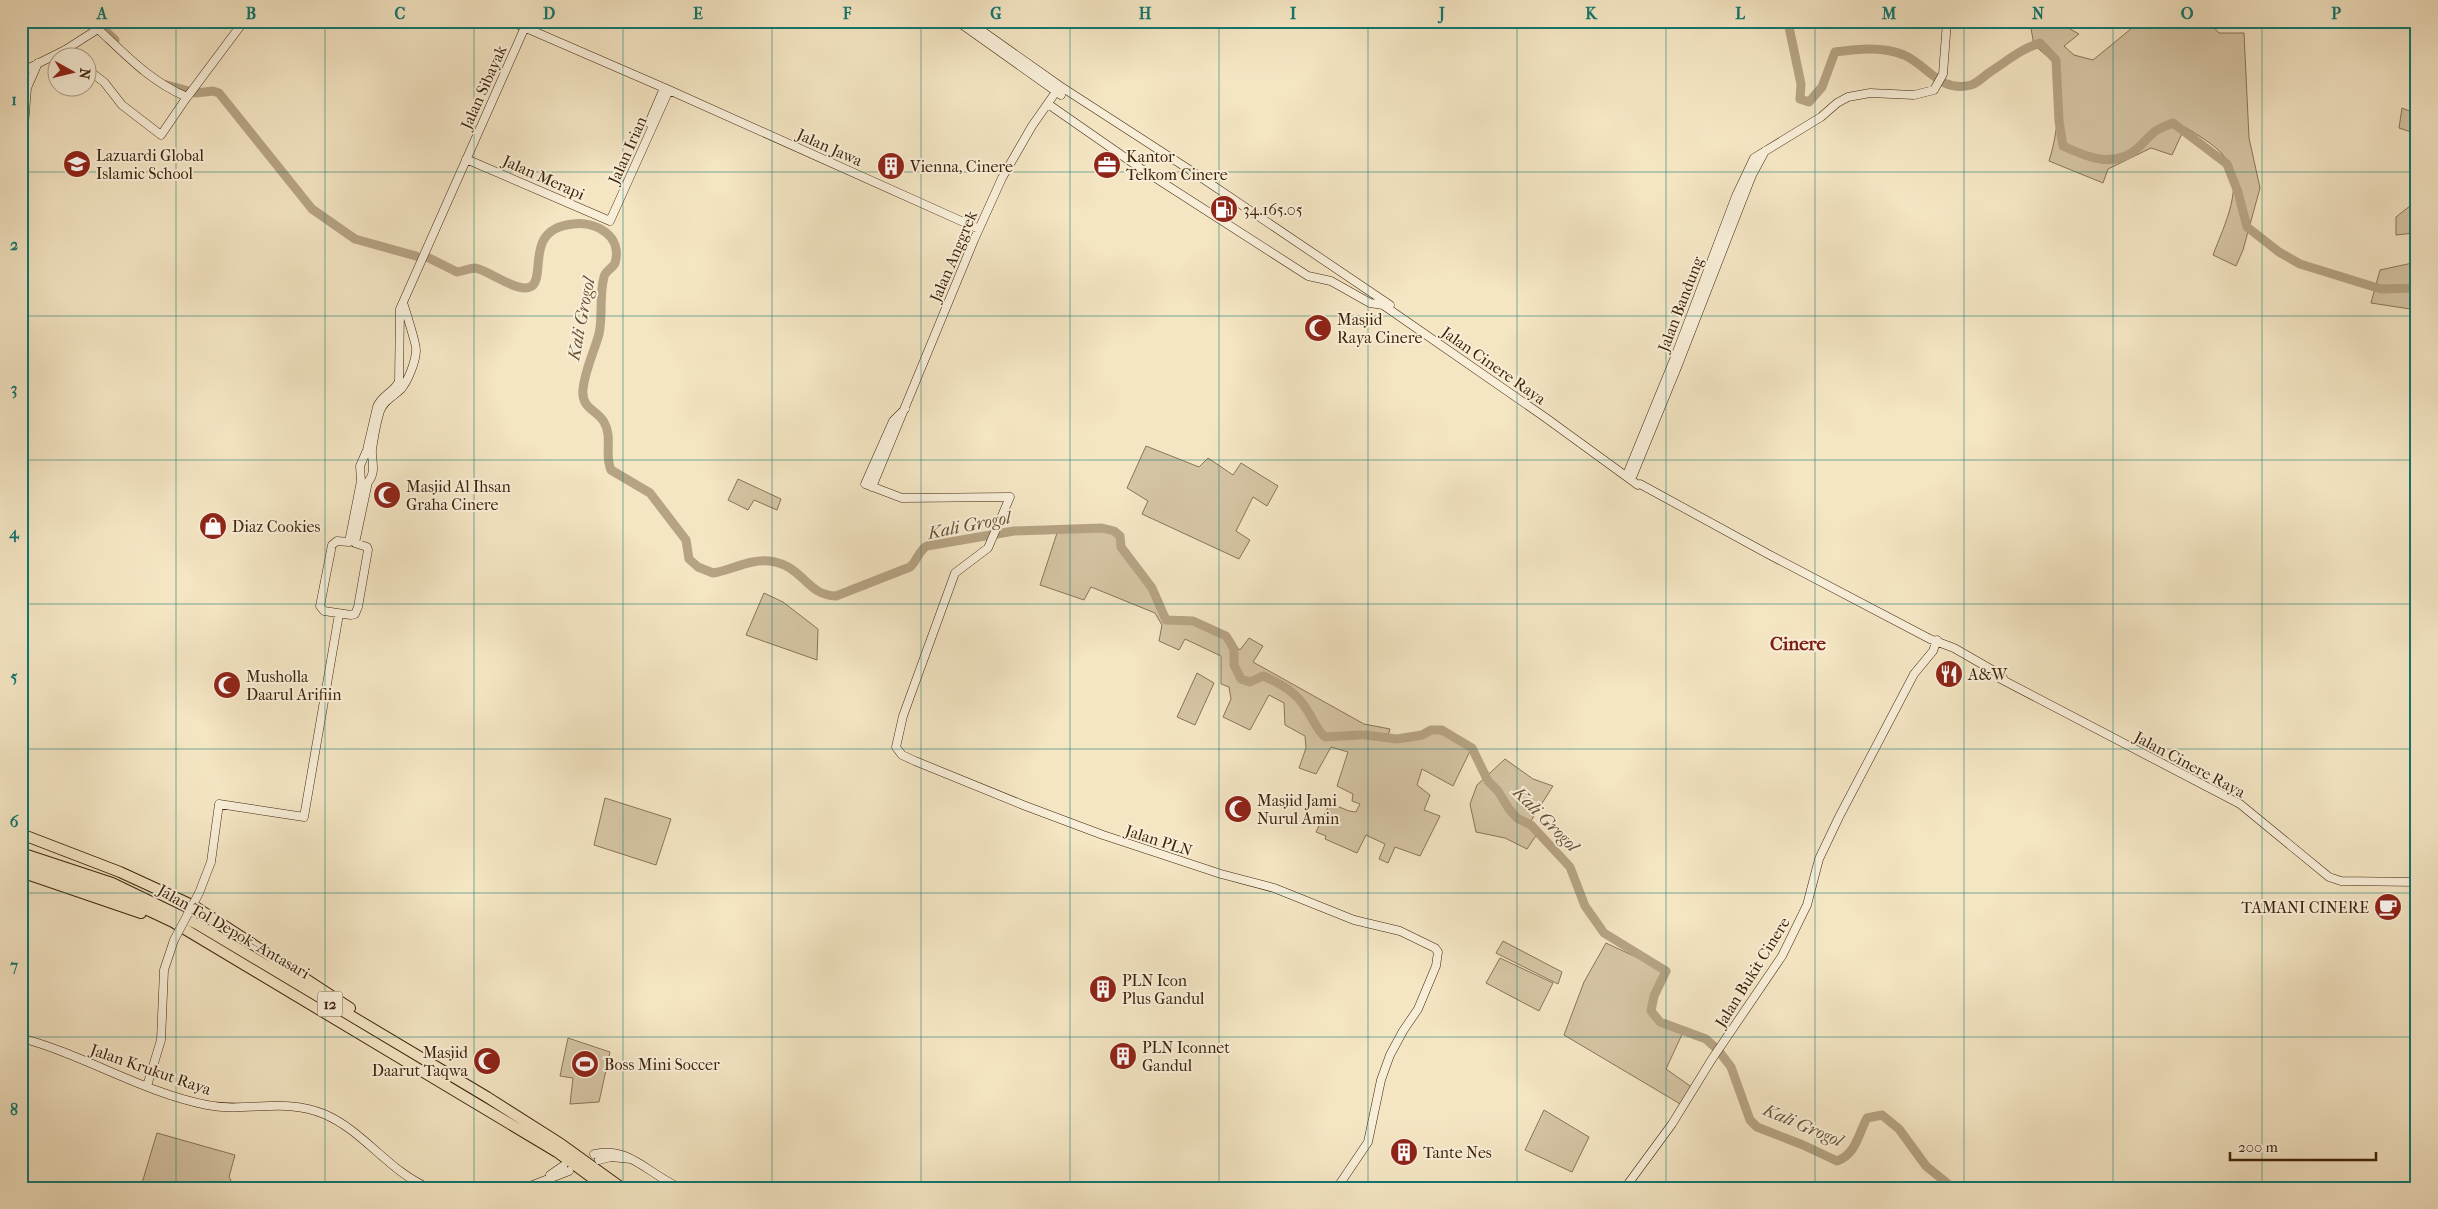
<svg xmlns="http://www.w3.org/2000/svg" width="2438" height="1209" font-family="'IM FELL French Canon',serif">
	<style>
		.green { fill: #d5c4a4; stroke: #8a7457 }
		.lines { fill: none; stroke-linecap: round; stroke-linejoin: round }
		.river { stroke: #b6a384; stroke-width: 9 }
		.secondary-casing { stroke: #3f230a; stroke-width: 9 }
		.highway-casing { stroke: #3f230a; stroke-width: 12 }
		.secondary { stroke: #f8eed8; stroke-width: 8 }
		.highway { stroke: #f4e5c3; stroke-width: 10 }
		.secondary-bridge-casing { stroke: #3f230a; stroke-width: 9; stroke-linecap: butt }
		.secondary-bridge { stroke: #f8eed8; stroke-width: 8 }
		.grid { fill: none; stroke: #0f766e; stroke-width: 1; stroke-opacity: 0.55 }
		.labels { text-anchor: middle; stroke-width: 4; stroke-linejoin: round; paint-order: stroke }
		.shield { fill: #f8eed8; stroke: #766048; stroke-width: 1 }
		.shield-label { font-size: 15px; font-weight: bold; fill: #3f230a }
		.street-label { font-size: 16px; fill: #3f230a; stroke: #f8eed8 }
		.poi-label { font-size: 16px; fill: #3f230a; stroke: #f8eed8; text-anchor: start }
		.water-label { font-size: 18px; font-style: italic; fill: #695035; stroke: #f8eed8 }
		.quarter-label { font-size: 19px; font-weight: bold; fill: #7a1f14; stroke: #f8eed8 }
		.neatline { fill: none; stroke: #0f766e; stroke-width: 2 }
		.grid-label { font-size: 16px; text-anchor: middle; font-weight: bold; fill: #0f766e }
	</style>
	<rect width="100%" height="100%" fill="#f4e5c3"/>
	<filter id="stains"><feTurbulence type="fractalNoise" baseFrequency=".004" numOctaves="4"/><feColorMatrix values="0 0 0 0 .2 0 0 0 0 .09 0 0 0 0 .02 0 0 0 .5 -.17"/></filter>
	<radialGradient id="worn" r=".72"><stop offset=".6" stop-color="#630" stop-opacity="0"/><stop offset="1" stop-color="#630" stop-opacity=".3"/></radialGradient>
	<path class="green" d="M 2024,21 L 2056,21 L 2079,34 L 2064,46 L 2074,55 L 2093,60 L 2132,28 L 2136,21 L 2208,21 L 2219,33 L 2244,33 L 2249,138 L 2260,188 L 2243,250 L 2236,266 L 2213,255 C 2224,225 2247,183 2223,155 C 2214,144 2197,135 2185,127 L 2172,155 L 2151,148 L 2108,169 L 2103,183 L 2049,161 C 2060,126 2059,98 2054,62 L 2034,45 L 2030,23 Z
		M 2402,108 L 2417,114 L 2417,134 L 2399,128 Z
		M 2417,197 L 2417,258 L 2414,233 L 2396,235 L 2396,217 L 2415,202 Z
		M 2417,262 L 2417,310 L 2371,303 L 2380,270 Z
		M 1146,446 L 1199,467 L 1208,458 L 1233,475 L 1241,463 L 1278,486 L 1267,506 L 1253,497 L 1236,531 L 1250,540 L 1239,559 L 1142,514 L 1148,501 L 1127,488 Z
		M 738,479 L 781,499 L 777,510 L 754,500 L 748,510 L 728,500 Z
		M 1058,530 L 1118,532 L 1121,548 L 1169,619 C 1193,618 1224,633 1240,650 L 1249,638 L 1263,646 L 1253,662 L 1364,724 L 1390,729 L 1387,739 L 1405,740 L 1434,732 L 1447,736 L 1471,749 L 1453,786 L 1422,769 L 1417,785 L 1430,795 L 1424,810 L 1440,816 L 1420,856 L 1395,847 L 1388,863 L 1379,859 L 1385,844 L 1366,835 L 1357,853 L 1325,839 L 1326,836 L 1316,832 L 1330,803 L 1349,811 L 1356,812 L 1360,804 L 1352,801 L 1353,794 L 1337,786 L 1348,752 L 1331,747 L 1316,774 L 1299,768 L 1306,748 L 1305,736 L 1285,725 L 1284,703 L 1269,695 L 1250,730 L 1223,717 L 1231,699 L 1229,687 L 1221,684 L 1221,656 L 1185,639 L 1179,650 L 1159,641 L 1162,625 L 1155,613 L 1091,587 L 1084,600 L 1040,585 Z
		M 764,593 L 783,602 L 818,629 L 817,660 L 746,635 Z
		M 1197,673 L 1214,683 L 1195,725 L 1177,717 Z
		M 1505,759 L 1533,779 L 1553,786 L 1529,824 L 1537,834 L 1527,849 L 1505,838 L 1476,832 L 1470,804 L 1477,785 Z
		M 605,798 L 671,819 L 656,865 L 594,845 Z
		M 1503,941 L 1562,972 L 1558,984 L 1496,953 Z
		M 1606,943 L 1666,971 L 1654,996 L 1651,1011 L 1660,1022 L 1684,1030 L 1666,1069 L 1693,1088 L 1682,1105 L 1564,1035 L 1584,982 Z
		M 1500,958 L 1553,983 L 1539,1011 L 1486,983 Z
		M 568,1038 L 610,1052 L 599,1102 L 570,1104 L 573,1078 L 560,1076 Z
		M 1544,1110 L 1589,1137 L 1572,1172 L 1525,1150 Z
		M 157,1133 L 235,1155 L 229,1177 L 231,1180 L 227,1188 L 156,1188 L 142,1183 Z"/>
	<g class="lines">
		<path class="river" d="M 95,21 L 115,40
			M 1790,21 L 1789,27 L 1801,84 L 1800,99 L 1809,102 L 1822,87 L 1835,52 C 1857,49 1882,46 1904,55 C 1929,66 1939,93 1971,85 C 1978,83 1984,76 1990,72 C 2007,61 2021,49 2040,43 L 2056,60 L 2059,121 L 2063,146 C 2089,158 2115,169 2139,147 C 2154,132 2152,131 2173,123 L 2227,164 L 2238,192 L 2247,227 L 2279,252 L 2300,264 L 2381,289 L 2417,288
			M 163,84 L 196,93 L 213,91 L 219,93 L 312,209 L 355,239 L 416,256
			M 429,258 L 457,272 C 463,271 471,268 475,268 C 489,270 519,295 532,286 C 546,275 524,229 573,224 C 596,221 623,236 615,263 C 613,268 605,271 604,277 C 599,295 603,316 599,334 C 594,352 585,370 583,389 C 581,409 596,409 604,422 C 613,437 604,455 611,470 L 650,493 L 686,540 L 689,559 L 698,567 L 713,573 C 732,570 749,559 769,561 C 804,565 805,595 836,596 L 910,567 C 917,561 919,550 927,546 L 1014,531 L 1102,528 L 1114,531 L 1120,536 L 1121,547 L 1152,588 L 1166,620 L 1193,621 L 1226,636 L 1234,649 L 1234,665 L 1241,679 L 1250,682 L 1263,676 C 1282,684 1297,693 1307,710 C 1314,720 1316,729 1325,737 L 1360,735
			M 1365,735 L 1397,739 L 1422,735 L 1431,730 L 1442,730 L 1472,748 L 1488,781 L 1498,791 L 1509,809 L 1517,818 L 1531,825 L 1570,867 L 1585,906 L 1604,933 L 1666,971 L 1654,996 L 1651,1011 L 1660,1022 L 1706,1039 L 1718,1050 L 1731,1067 L 1750,1120 L 1757,1127 L 1803,1145 L 1837,1161 C 1856,1154 1858,1135 1867,1118 L 1882,1115 L 1899,1129 L 1926,1166 L 1953,1188"/>
		<g class="secondary-casing">
			<path id="secondary" d="M 510,21 L 669,90 L 979,229
				M 957,21 L 1061,95
				M 968,21 L 1060,86 L 1193,172 L 1390,305
				M 65,50 L 73,58
				M 21,72 L 65,50 L 98,29 C 126,55 151,82 187,97 L 161,135 L 122,105 L 104,82 L 88,70
				M 188,96 L 244,21
				M 1048,104 L 1140,168 L 1308,276 L 1331,281 L 1370,303 L 1383,305 L 1546,418 L 1638,485 L 1640,484 L 1768,554 L 1930,639 L 1954,648 L 2001,675 L 2003,678
				M 649,123 L 664,88
				M 466,159 L 610,221 L 669,90
				M 21,164 L 27,88 L 38,63
				M 403,303 C 404,305 417,347 416,350 C 416,361 408,381 401,389 C 393,397 384,400 380,411 C 376,423 374,437 372,449 C 371,460 377,472 368,482 L 355,543 L 367,547 L 368,550 L 358,607 L 355,614 L 351,615 L 324,611 L 320,606 L 332,545 L 337,541 L 349,542 L 361,481 L 360,466 L 367,450 L 377,407 C 381,395 395,392 399,381 L 400,309 L 525,27
				M 905,409 L 893,421 L 865,484 L 902,498 L 1010,497 L 988,548 L 955,573 L 903,716 L 896,747 L 902,755 L 915,761 L 1023,805 L 1103,835 L 1221,874 L 1274,888 L 1354,920 L 1400,931 L 1435,948 L 1438,952 L 1436,966 L 1418,1009 L 1403,1031 L 1390,1055 L 1381,1080 L 1368,1142 L 1337,1188
				M 1628,472 L 1675,357 L 1736,196 L 1754,158 L 1821,117 L 1837,103 L 1848,97 L 1870,93 L 1914,95 L 1934,90 L 1943,74 L 1947,21
				M 1633,475 L 1676,370 L 1752,175 L 1765,151
				M 872,487 L 974,240 L 1002,178 L 1032,126 L 1060,86
				M 1999,678 L 2240,804 L 2329,877 L 2341,881 L 2417,882
				M 199,893 L 211,862 L 219,804 L 304,817 L 339,614
				M 21,1038 C 85,1055 142,1092 207,1105 C 247,1113 284,1097 324,1114 C 364,1131 388,1171 429,1188
				M 147,1086 L 161,1040 L 164,970 L 174,940
				M 594,1154 C 629,1145 650,1176 681,1188
				M 599,1160 L 611,1157 L 631,1159
				M 550,1175 L 563,1166
				M 525,1188 L 569,1171
				M 1625,1188 L 1672,1124 L 1712,1059 L 1782,956 L 1807,905 L 1819,859 L 1839,817 L 1914,674 L 1933,651 L 1937,640"/>
		</g>
		<g class="highway-casing">
			<path id="highway" d="M 21,834 L 120,872 L 194,906 L 350,1008
				M 21,853 L 112,883 L 197,924 L 487,1097 L 561,1144 L 622,1188
				M 21,863 L 107,891 L 173,922 L 557,1152 L 606,1188
				M 21,872 L 141,913"/>
		</g>
		<use href="#secondary" class="secondary"/>
		<use href="#highway" class="highway"/>
		<g class="secondary-bridge-casing">
			<path id="secondary-bridge" d="M 174,940 L 199,893"/>
		</g>
		<use href="#secondary-bridge" class="secondary-bridge"/>
	</g>
	<path class="grid" d="M 176,21 L 176,1188M 325,21 L 325,1188M 474,21 L 474,1188M 623,21 L 623,1188M 772,21 L 772,1188M 921,21 L 921,1188M 1070,21 L 1070,1188M 1219,21 L 1219,1188M 1368,21 L 1368,1188M 1517,21 L 1517,1188M 1666,21 L 1666,1188M 1815,21 L 1815,1188M 1964,21 L 1964,1188M 2113,21 L 2113,1188M 2262,21 L 2262,1188M 21,172 L 2417,172M 21,316 L 2417,316M 21,460 L 2417,460M 21,604 L 2417,604M 21,749 L 2417,749M 21,893 L 2417,893M 21,1037 L 2417,1037"/>
	<defs>
		<g id="school-disc" transform="scale(1.4375)"><circle r="9.5" fill="#8f2418" stroke="#f8eed8"/><path d="M0-5L7-2L0 1L-7-2ZM-4 1L0 2.5L4 1V4Q0 6-4 4Z" fill="#fff"/></g>
		<g id="office-disc" transform="scale(1.4375)"><circle r="9.5" fill="#8f2418" stroke="#f8eed8"/><path d="M-6-3h4V-5.5h4V-3h4V5H-6ZM-1-4.5V-3h2v-1.5ZM-6 0V1H6V0Z" fill="#fff"/></g>
		<g id="building-disc" transform="scale(1.4375)"><circle r="9.5" fill="#8f2418" stroke="#f8eed8"/><path d="M-4-6H4V6H1V3H-1V6H-4ZM-2.5-4.3h1.7v1.8h-1.7ZM.8-4.3h1.7v1.8H.8ZM-2.5-1h1.7V.8h-1.7ZM.8-1h1.7V.8H.8Z" fill="#fff"/></g>
		<g id="fuel-disc" transform="scale(1.4375)"><circle r="9.5" fill="#8f2418" stroke="#f8eed8"/><path d="M-5.5-6h7V0h2V4h1.3V-2.5L3-4.5l.8-.8L6-3V5H2.5V1h-1V6h-7ZM-4.2-4.7v3.2H.2V-4.7Z" fill="#fff"/></g>
		<g id="mosque-disc" transform="scale(1.4375)"><circle r="9.5" fill="#8f2418" stroke="#f8eed8"/><path d="M3.5-4.9A6 6 0 1 0 3.5 4.9A5 5 0 1 1 3.5-4.9Z" fill="#fff"/></g>
		<g id="shop-disc" transform="scale(1.4375)"><circle r="9.5" fill="#8f2418" stroke="#f8eed8"/><path d="M-5-2.5h2.3a2.7 3.5 0 0 1 5.4 0H5L5.5 6h-11ZM-1.5-2.5h3a1.5 2.3 0 0 0-3 0Z" fill="#fff"/></g>
		<g id="restaurant-disc" transform="scale(1.4375)"><circle r="9.5" fill="#8f2418" stroke="#f8eed8"/><path d="M-5-6h1v4h1v-4h1v4h1v-4h1v5L-1.5 .5V6h-2V.5L-5-1ZM5-6V6H3V1.5H1.5Q1.5-4 5-6Z" fill="#fff"/></g>
		<g id="cafe-disc" transform="scale(1.4375)"><circle r="9.5" fill="#8f2418" stroke="#f8eed8"/><path d="M-5.5-4.5H6V0H3Q3 3.5 0 3.5H-2.5Q-5.5 3.5-5.5 0ZM3-3.2v2h1.7v-2ZM-6 4.5H4V6H-6Z" fill="#fff"/></g>
		<g id="stadium-disc" transform="scale(1.4375)"><circle r="9.5" fill="#8f2418" stroke="#f8eed8"/><path d="M0-5a6.5 5 0 1 0 0 10a6.5 5 0 1 0 0-10ZM-3.5-1.8h7v3.6h-7Z" fill="#fff"/></g>
	</defs>
	<g fill-rule="evenodd">
		<use href="#school-disc" x="77" y="164"/>
		<use href="#office-disc" x="1107" y="165"/>
		<use href="#building-disc" x="891" y="166"/>
		<use href="#fuel-disc" x="1224" y="209"/>
		<use href="#mosque-disc" x="1318" y="328"/>
		<use href="#mosque-disc" x="387" y="495"/>
		<use href="#shop-disc" x="213" y="526"/>
		<use href="#restaurant-disc" x="1949" y="674"/>
		<use href="#mosque-disc" x="227" y="685"/>
		<use href="#mosque-disc" x="1238" y="809"/>
		<use href="#cafe-disc" x="2388" y="907"/>
		<use href="#building-disc" x="1103" y="989"/>
		<use href="#building-disc" x="1123" y="1056"/>
		<use href="#mosque-disc" x="487" y="1061"/>
		<use href="#stadium-disc" x="585" y="1064"/>
		<use href="#building-disc" x="1404" y="1152"/>
	</g>
	<g class="labels">
		<rect class="shield" x="317.5" y="991.5" width="25" height="25" rx="4"/>
		<g class="shield-label">
			<text x="330" y="1009">12</text>
		</g>
		<g class="street-label">
			<text transform="translate(483 87) rotate(-66)" y="6">Jalan Sibayak</text>
			<text transform="translate(830 147) rotate(24)" y="6">Jalan Jawa</text>
			<text transform="translate(627 150) rotate(-66)" y="6">Jalan Irian</text>
			<text transform="translate(544 177) rotate(24)" y="6">Jalan Merapi</text>
			<text transform="translate(953 256) rotate(-67)" y="6">Jalan Anggrek</text>
			<text transform="translate(1680 304) rotate(-69)" y="6">Jalan Bandung</text>
			<text transform="translate(1494 365) rotate(35)" y="6">Jalan Cinere Raya</text>
			<text transform="translate(2190 764) rotate(28)" y="6">Jalan Cinere Raya</text>
			<text transform="translate(1159 840) rotate(18)" y="6">Jalan PLN</text>
			<text transform="translate(234 931) rotate(30)" y="6">Jalan Tol Depok–Antasari</text>
			<text transform="translate(1752 972) rotate(-58)" y="6">Jalan Bukit Cinere</text>
			<text transform="translate(151 1069) rotate(19)" y="6">Jalan Krukut Raya</text>
		</g>
		<g class="poi-label">
			<text x="96" y="161">Lazuardi Global<tspan x="96" dy="18">Islamic School</tspan></text>
			<text x="1126" y="162">Kantor<tspan x="1126" dy="18">Telkom Cinere</tspan></text>
			<text x="910" y="172">Vienna, Cinere</text>
			<text x="1243" y="215">34.165.05</text>
			<text x="1337" y="325">Masjid<tspan x="1337" dy="18">Raya Cinere</tspan></text>
			<text x="406" y="492">Masjid Al Ihsan<tspan x="406" dy="18">Graha Cinere</tspan></text>
			<text x="232" y="532">Diaz Cookies</text>
			<text x="1968" y="680">A&amp;W</text>
			<text x="246" y="682">Musholla<tspan x="246" dy="18">Daarul Arifiin</tspan></text>
			<text x="1257" y="806">Masjid Jami<tspan x="1257" dy="18">Nurul Amin</tspan></text>
			<text x="2369" y="913" text-anchor="end">TAMANI CINERE</text>
			<text x="1122" y="986">PLN Icon<tspan x="1122" dy="18">Plus Gandul</tspan></text>
			<text x="1142" y="1053">PLN Iconnet<tspan x="1142" dy="18">Gandul</tspan></text>
			<text x="468" y="1058" text-anchor="end">Masjid<tspan x="468" dy="18">Daarut Taqwa</tspan></text>
			<text x="604" y="1070">Boss Mini Soccer</text>
			<text x="1423" y="1158">Tante Nes</text>
		</g>
		<g class="water-label">
			<text transform="translate(581 319) rotate(-79)" y="6">Kali Grogol</text>
			<text transform="translate(969 525) rotate(-11)" y="6">Kali Grogol</text>
			<text transform="translate(1546 819) rotate(45)" y="6">Kali Grogol</text>
			<text transform="translate(1803 1125) rotate(23)" y="6">Kali Grogol</text>
		</g>
		<g class="quarter-label">
			<text x="1798" y="650">Cinere</text>
		</g>
	</g>
	<rect width="2438" height="1209" fill="none" stroke="#f4e5c3" stroke-width="55"/>
	<g transform="translate(72 72) rotate(98)"><circle r="24" fill="#f8eed8" stroke="#ae9d86"/>
	<path d="M0-4L9 19L0 12L-9 19Z" fill="#8f2418"/>
	<text y="-8" font-size="14" font-weight="bold" text-anchor="middle" fill="#3f230a">N</text>
	</g>
	<path d="M2230 1152v8h146v-8" fill="none" stroke="#3f230a" stroke-width="2.5"/>
	<text x="2238" y="1152" font-size="15" fill="#3f230a" stroke="#f8eed8" stroke-width="4" paint-order="stroke">200 m</text>
	<rect x="28" y="28" width="2382" height="1154" class="neatline"/>
	<g class="grid-label">
		<text x="102" y="19">A</text>
		<text x="251" y="19">B</text>
		<text x="400" y="19">C</text>
		<text x="549" y="19">D</text>
		<text x="698" y="19">E</text>
		<text x="847" y="19">F</text>
		<text x="996" y="19">G</text>
		<text x="1145" y="19">H</text>
		<text x="1293" y="19">I</text>
		<text x="1442" y="19">J</text>
		<text x="1591" y="19">K</text>
		<text x="1740" y="19">L</text>
		<text x="1889" y="19">M</text>
		<text x="2038" y="19">N</text>
		<text x="2187" y="19">O</text>
		<text x="2336" y="19">P</text>
		<text x="14" y="105">1</text>
		<text x="14" y="250">2</text>
		<text x="14" y="394">3</text>
		<text x="14" y="538">4</text>
		<text x="14" y="682">5</text>
		<text x="14" y="827">6</text>
		<text x="14" y="971">7</text>
		<text x="14" y="1115">8</text>
	</g>
	<rect width="100%" height="100%" filter="url(#stains)"/>
	<rect width="100%" height="100%" fill="url(#worn)"/>
</svg>
